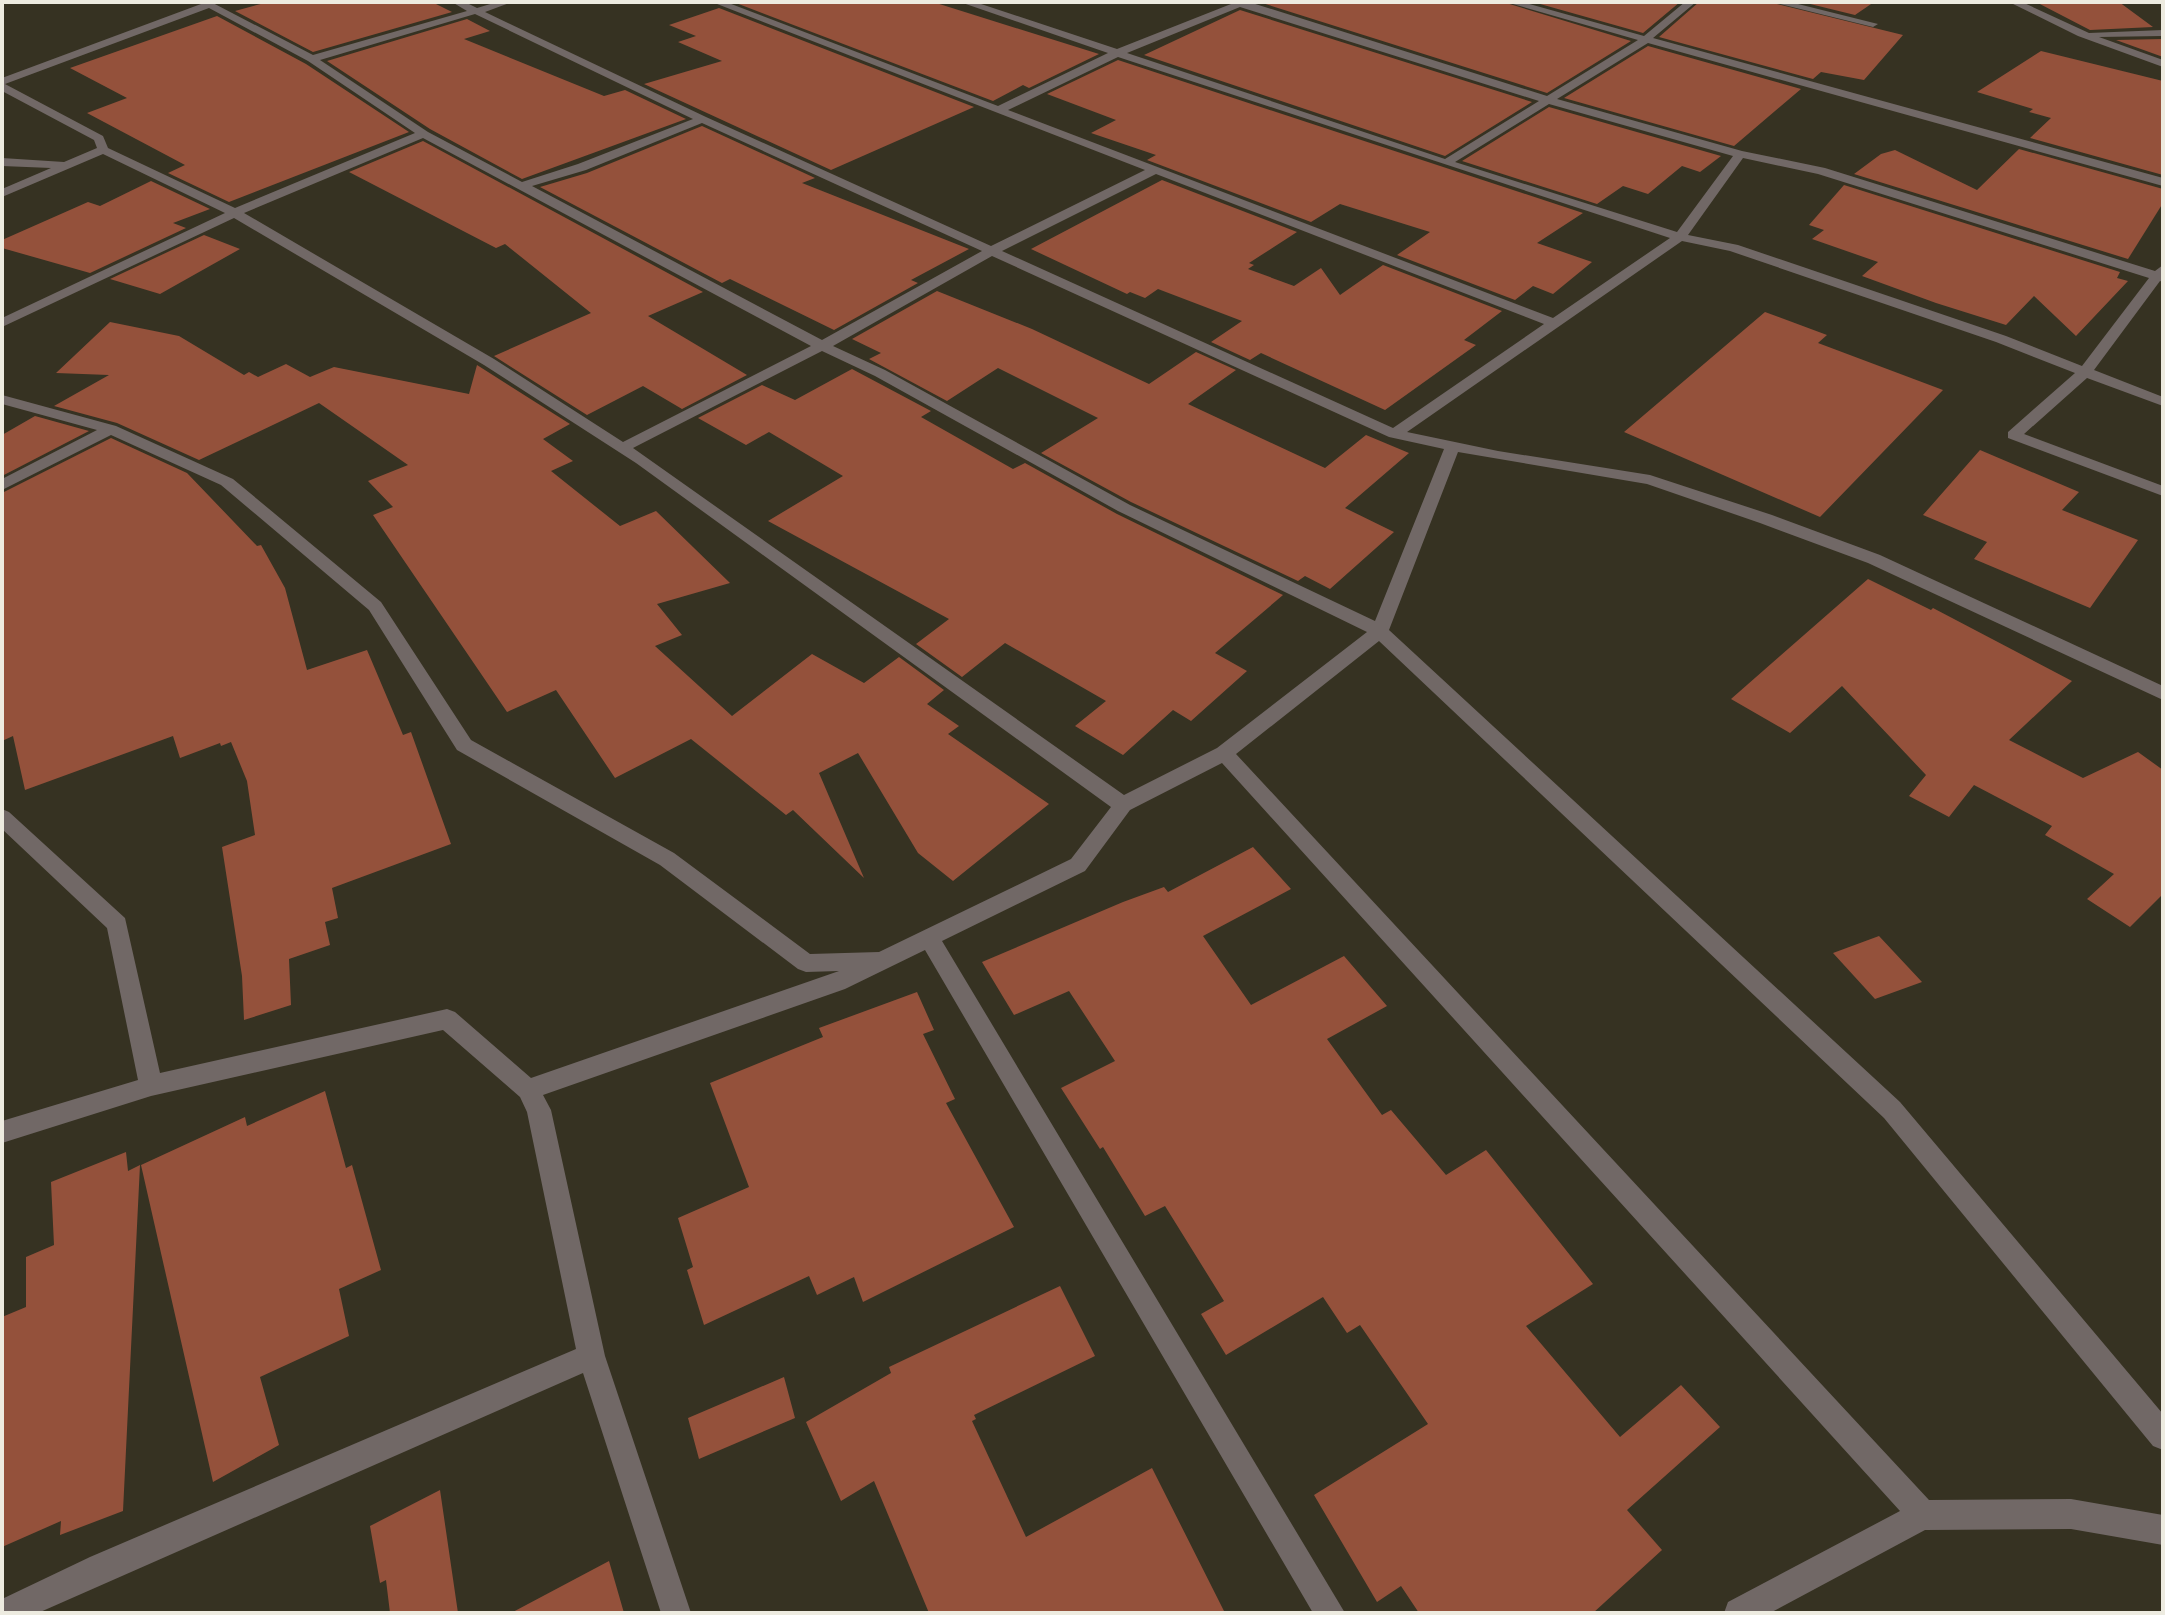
<svg xmlns="http://www.w3.org/2000/svg" width="2165" height="1615" font-family="'Crimson Pro',serif">
	<style>
		.building { fill: #94513b }
		.lines { fill: none; stroke-linecap: round; stroke-linejoin: round }
		.street { fill: #716866; fill-rule: evenodd }
	</style>
	<rect width="100%" height="100%" fill="#363222"/>
	<path class="building" d="M 268,2 L 432,2 L 452,12 L 313,52 L 235,11 Z
		M 933,2 L 1099,54 L 1029,88 L 1023,85 L 993,101 L 736,3 Z
		M 1259,2 L 1503,2 L 1631,41 L 1547,93 Z
		M 1533,2 L 1680,2 L 1643,33 Z
		M 1699,2 L 1769,2 L 1903,35 L 1864,80 L 1821,72 L 1813,79 L 1659,37 Z
		M 1802,2 L 1874,2 L 1855,15 Z
		M 2036,2 L 2119,2 L 2153,27 L 2090,30 Z
		M 719,8 L 974,107 L 831,170 L 644,84 L 722,61 L 678,42 L 696,36 L 669,25 Z
		M 1240,10 L 1532,102 L 1445,156 L 1144,55 Z
		M 217,16 L 306,64 L 409,132 L 229,202 L 168,173 L 185,165 L 87,113 L 127,98 L 70,68 Z
		M 467,19 L 490,31 L 464,39 L 604,96 L 625,90 L 686,119 L 522,179 L 430,129 L 327,61 Z
		M 2163,39 L 2163,57 L 2116,40 Z
		M 1648,46 L 1801,89 L 1734,146 L 1564,98 Z
		M 2041,51 L 2163,81 L 2163,175 L 2030,138 L 2051,118 L 2029,112 L 2033,109 L 1977,92 Z
		M 1118,60 L 1583,213 L 1537,243 L 1592,262 L 1553,294 L 1533,286 L 1515,300 L 1397,255 L 1430,232 L 1340,204 L 1311,222 L 1147,160 L 1156,155 L 1091,133 L 1116,120 L 1047,94 Z
		M 1549,107 L 1721,156 L 1700,172 L 1682,166 L 1648,194 L 1623,186 L 1597,204 L 1462,161 Z
		M 702,126 L 815,178 L 802,183 L 969,249 L 911,280 L 918,283 L 834,330 L 730,279 L 722,283 L 540,187 L 587,173 Z
		M 423,141 L 703,292 L 648,316 L 747,375 L 682,409 L 643,386 L 587,415 L 494,356 L 591,313 L 505,244 L 496,248 L 349,172 Z
		M 2019,149 L 2163,189 L 2163,203 L 2128,259 L 1854,174 L 1881,154 L 1895,150 L 1977,190 Z
		M 1162,180 L 1297,232 L 1249,263 L 1254,265 L 1248,269 L 1294,286 L 1321,268 L 1340,295 L 1383,265 L 1502,311 L 1464,340 L 1476,345 L 1385,410 L 1261,353 L 1250,360 L 1211,342 L 1242,321 L 1158,289 L 1145,298 L 1130,292 L 1127,294 L 1031,249 Z
		M 151,181 L 210,209 L 173,223 L 186,228 L 90,273 L 2,248 L 2,240 L 88,202 L 100,206 Z
		M 1844,185 L 2120,272 L 2117,278 L 2128,281 L 2076,336 L 2034,296 L 2006,325 L 1936,303 L 1862,276 L 1878,262 L 1812,239 L 1824,230 L 1809,225 Z
		M 204,235 L 240,249 L 160,294 L 110,279 Z
		M 937,291 L 1032,329 L 1149,384 L 1196,352 L 1236,370 L 1188,404 L 1325,468 L 1366,435 L 1409,453 L 1345,508 L 1394,532 L 1330,589 L 1305,576 L 1298,581 L 1131,502 L 1041,453 L 1098,418 L 998,368 L 947,401 L 869,359 L 881,353 L 852,339 Z
		M 1765,312 L 1827,335 L 1818,343 L 1943,390 L 1820,517 L 1624,432 Z
		M 110,322 L 179,336 L 244,375 L 249,372 L 258,377 L 286,364 L 310,377 L 334,367 L 469,394 L 477,365 L 570,424 L 543,439 L 573,461 L 551,471 L 620,526 L 656,511 L 730,583 L 657,604 L 682,635 L 655,646 L 732,716 L 812,654 L 864,683 L 899,657 L 944,690 L 927,704 L 959,726 L 948,734 L 1049,804 L 953,881 L 918,853 L 858,753 L 819,773 L 864,878 L 793,810 L 786,815 L 691,739 L 615,778 L 556,690 L 507,712 L 373,515 L 393,507 L 368,481 L 408,465 L 319,403 L 199,460 L 117,423 L 54,406 L 109,375 L 56,373 Z
		M 852,369 L 931,411 L 921,417 L 1013,469 L 1025,463 L 1117,514 L 1283,595 L 1215,653 L 1247,671 L 1191,721 L 1173,710 L 1123,755 L 1075,726 L 1106,701 L 1005,643 L 962,677 L 916,644 L 949,619 L 768,521 L 843,476 L 769,432 L 746,445 L 698,418 L 762,385 L 795,400 Z
		M 35,416 L 89,431 L 2,476 L 2,435 Z
		M 111,438 L 187,473 L 257,546 L 261,545 L 285,588 L 307,670 L 367,650 L 403,735 L 411,732 L 451,844 L 332,888 L 338,918 L 325,922 L 330,945 L 289,959 L 291,1005 L 244,1020 L 242,976 L 222,847 L 255,835 L 247,781 L 231,742 L 221,746 L 220,743 L 180,758 L 173,736 L 25,790 L 13,736 L 2,741 L 2,493 Z
		M 1980,450 L 2079,492 L 2062,510 L 2138,540 L 2090,608 L 1974,559 L 1987,542 L 1923,515 Z
		M 1868,579 L 1931,610 L 1933,608 L 2072,681 L 2009,740 L 2083,778 L 2138,752 L 2163,770 L 2163,894 L 2130,927 L 2087,899 L 2114,874 L 2045,835 L 2052,826 L 1974,785 L 1949,817 L 1909,796 L 1926,775 L 1842,686 L 1790,733 L 1731,699 Z
		M 1253,847 L 1291,889 L 1203,936 L 1251,1005 L 1344,956 L 1387,1006 L 1327,1039 L 1382,1115 L 1391,1110 L 1446,1175 L 1486,1150 L 1593,1284 L 1526,1326 L 1620,1437 L 1681,1385 L 1720,1427 L 1627,1510 L 1662,1550 L 1593,1613 L 1419,1613 L 1401,1586 L 1377,1602 L 1314,1495 L 1428,1424 L 1360,1325 L 1347,1333 L 1323,1297 L 1226,1355 L 1201,1314 L 1224,1301 L 1165,1206 L 1145,1216 L 1103,1147 L 1100,1149 L 1061,1088 L 1115,1061 L 1069,991 L 1014,1015 L 982,962 L 1123,902 L 1164,887 L 1168,892 Z
		M 1879,936 L 1922,982 L 1875,999 L 1833,953 Z
		M 917,992 L 934,1030 L 923,1034 L 955,1099 L 946,1103 L 1014,1227 L 863,1302 L 854,1277 L 817,1295 L 809,1276 L 704,1325 L 687,1270 L 693,1267 L 678,1218 L 749,1187 L 710,1083 L 823,1037 L 819,1028 Z
		M 325,1091 L 346,1168 L 352,1165 L 381,1270 L 339,1289 L 349,1336 L 260,1377 L 279,1445 L 213,1482 L 141,1165 L 245,1117 L 247,1126 Z
		M 126,1152 L 128,1171 L 140,1165 L 123,1511 L 60,1535 L 61,1521 L 2,1547 L 2,1317 L 26,1307 L 26,1257 L 54,1245 L 51,1182 Z
		M 1060,1286 L 1095,1356 L 974,1415 L 976,1419 L 972,1421 L 1026,1537 L 1152,1468 L 1225,1613 L 929,1613 L 874,1481 L 841,1501 L 806,1422 L 891,1373 L 889,1367 Z
		M 784,1377 L 795,1418 L 699,1459 L 688,1418 Z
		M 440,1490 L 458,1613 L 390,1613 L 386,1580 L 380,1583 L 370,1526 Z
		M 609,1561 L 624,1613 L 511,1613 Z"/>
	<g class="lines">
		<path class="street" d="M 199,2 L 211,2 L 313,55 L 467,11 L 452,2 L 465,2 L 477,8 L 497,2 L 512,2 L 485,12 L 706,117 L 991,246 L 1145,170 L 712,2 L 726,2 L 998,106 L 1108,53 L 960,2 L 975,2 L 1117,49 L 1231,4 L 1229,2 L 1249,2 L 1547,96 L 1638,40 L 1506,2 L 1522,2 L 1644,36 L 1685,2 L 1696,2 L 1653,38 L 2163,178 L 2163,186 L 1648,43 L 1557,99 L 1742,151 L 1825,168 L 2155,271 L 2163,265 L 2163,282 L 2160,281 L 2094,370 L 2163,397 L 2163,406 L 2087,378 L 2024,434 L 2163,486 L 2163,496 L 2008,438 L 2008,432 L 2075,373 L 1996,342 L 1730,251 L 1682,241 L 1407,432 L 1498,451 L 1650,475 L 1772,515 L 1880,555 L 2163,686 L 2163,700 L 1868,563 L 1760,523 L 1647,484 L 1458,452 L 1389,630 L 1900,1102 L 2163,1414 L 2163,1450 L 2153,1446 L 1884,1118 L 1379,641 L 1236,754 L 1929,1500 L 2071,1499 L 2163,1515 L 2163,1545 L 2071,1529 L 1925,1530 L 1770,1613 L 1724,1613 L 1728,1602 L 1900,1511 L 1222,763 L 1130,810 L 1085,871 L 942,941 L 1345,1613 L 1313,1613 L 925,950 L 845,989 L 543,1095 L 551,1110 L 605,1356 L 691,1613 L 661,1613 L 583,1373 L 38,1613 L 2,1613 L 2,1599 L 90,1557 L 576,1349 L 527,1112 L 520,1097 L 443,1030 L 151,1096 L 2,1143 L 2,1121 L 138,1080 L 107,928 L 2,829 L 2,809 L 9,812 L 125,918 L 160,1073 L 447,1009 L 455,1012 L 531,1078 L 839,971 L 806,972 L 798,969 L 660,865 L 457,750 L 369,610 L 221,485 L 111,435 L 2,490 L 2,479 L 97,430 L 2,404 L 2,395 L 116,426 L 233,479 L 381,602 L 471,740 L 674,853 L 810,954 L 879,952 L 1071,859 L 1111,807 L 636,463 L 484,365 L 234,218 L 2,327 L 2,318 L 225,213 L 103,154 L 2,197 L 2,189 L 51,168 L 2,166 L 2,158 L 64,162 L 97,148 L 94,140 L 2,91 L 2,78 L 201,4 ZM 1240,7 L 1539,101 L 1445,159 L 1127,53 ZM 209,8 L 308,61 L 415,133 L 235,208 L 108,148 L 103,136 L 5,84 ZM 475,14 L 693,119 L 578,164 L 522,182 L 428,132 L 320,60 ZM 1118,57 L 1670,238 L 1553,318 L 1008,110 ZM 1549,104 L 1733,156 L 1677,232 L 1455,162 ZM 702,123 L 982,251 L 822,340 L 532,186 L 586,170 ZM 423,138 L 811,346 L 623,442 L 494,359 L 244,213 ZM 1743,158 L 1818,174 L 2149,278 L 2082,366 L 2006,336 L 1738,245 L 1688,235 ZM 1156,174 L 1544,324 L 1393,428 L 1002,251 ZM 992,256 L 1389,437 L 1444,449 L 1375,621 L 1130,505 L 885,370 L 833,346 ZM 822,351 L 875,376 L 1118,511 L 1367,632 L 1217,748 L 1124,795 L 633,448 Z
			M 1772,2 L 1790,2 L 1878,24 L 1873,27 Z
			M 2009,2 L 2022,2 L 2089,33 L 2163,30 L 2163,36 L 2099,37 L 2163,60 L 2163,67 L 2078,36 Z"/>
	</g>
	<rect width="2165" height="1615" fill="none" stroke="#edebe0" stroke-width="8"/>
</svg>
